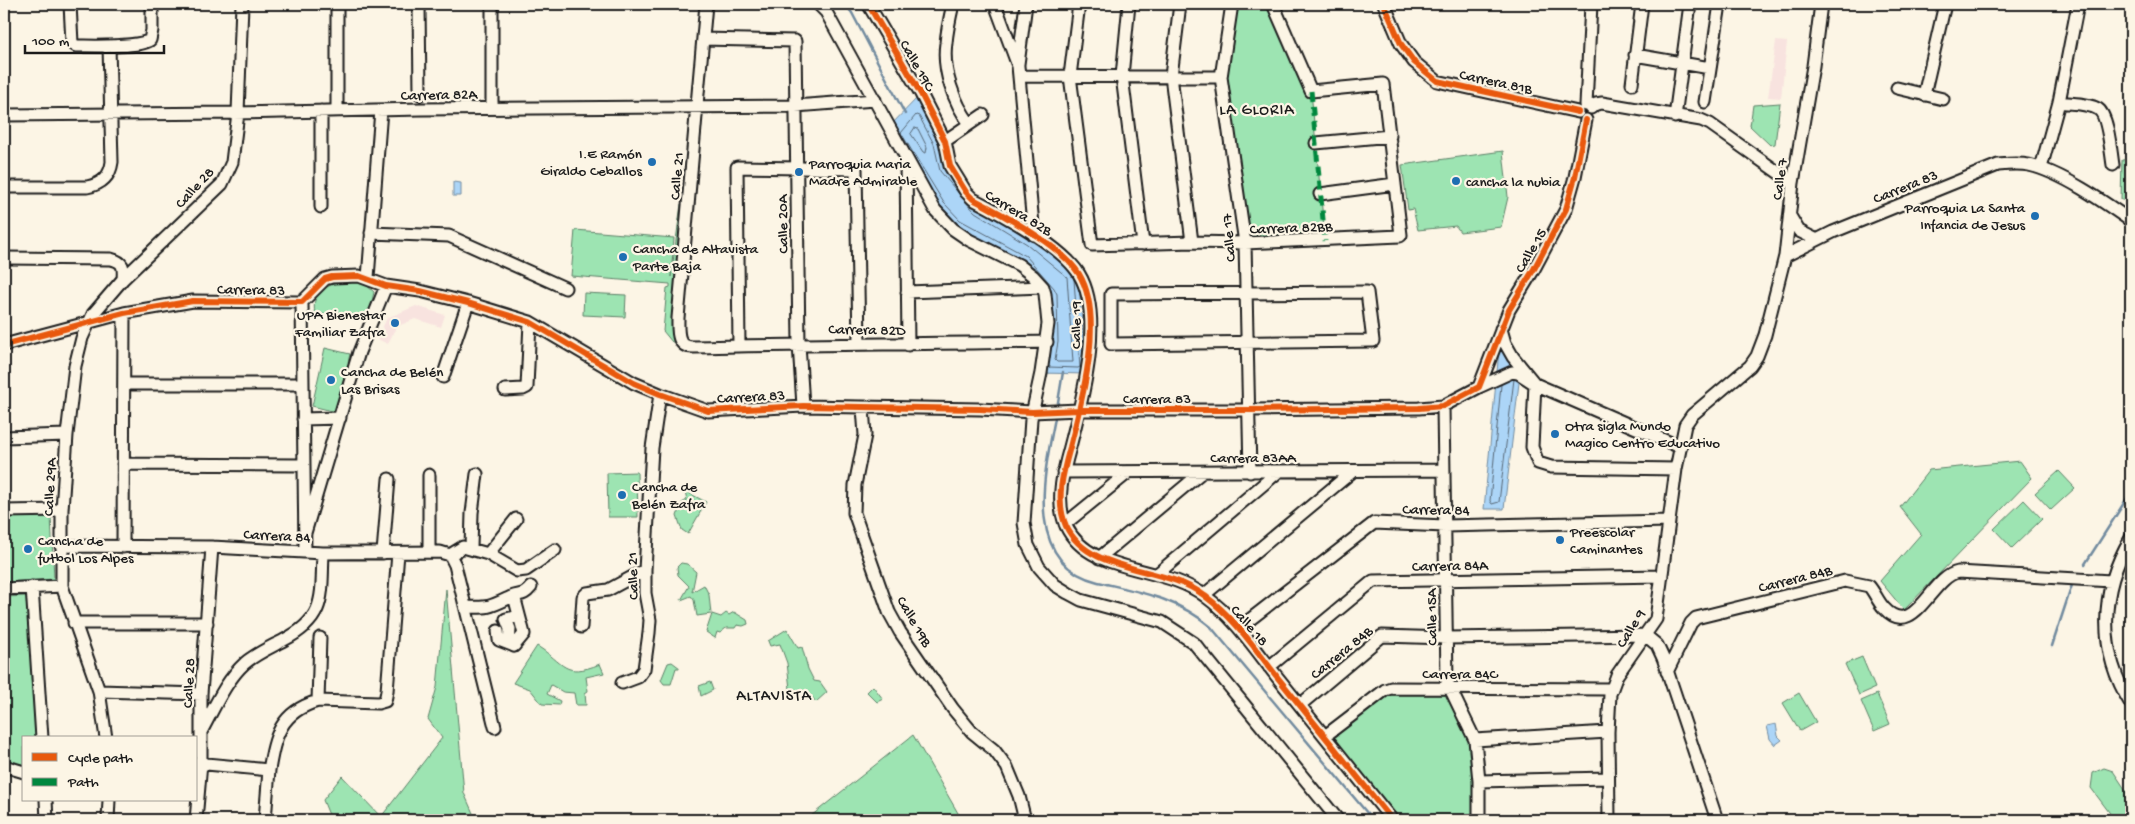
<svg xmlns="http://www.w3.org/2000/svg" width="2135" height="824" font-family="'Gochi Hand',sans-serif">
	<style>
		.built { fill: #f8e3df }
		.green { fill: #9de4b2; stroke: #5c8067 }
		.water { fill: #acd5f7; stroke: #728b9f }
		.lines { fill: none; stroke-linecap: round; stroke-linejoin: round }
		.shore { stroke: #566674; stroke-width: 1 }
		.stream { stroke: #728b9f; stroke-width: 2.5 }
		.minor-casing { stroke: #1c1c1c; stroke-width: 15 }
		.minor { stroke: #fcf5e5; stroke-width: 11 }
		.quiet { stroke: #00873e; stroke-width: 5; stroke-dasharray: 10 5; stroke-linecap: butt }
		.cycleway-casing { stroke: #fcf5e5; stroke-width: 9 }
		.cycleway { stroke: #e8590c; stroke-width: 6 }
		.poi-dot { fill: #1f6fb2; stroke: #fcf5e5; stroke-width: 2 }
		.labels { text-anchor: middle; stroke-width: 4.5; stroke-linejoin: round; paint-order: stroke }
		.street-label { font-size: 15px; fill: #1c1c1c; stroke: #fcf5e5 }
		.poi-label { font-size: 15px; fill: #1c1c1c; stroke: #fcf5e5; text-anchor: start }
		.neighbourhood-label { font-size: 16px; letter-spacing: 1px; fill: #1c1c1c; stroke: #fcf5e5 }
	</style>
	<rect width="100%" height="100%" fill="#fcf5e5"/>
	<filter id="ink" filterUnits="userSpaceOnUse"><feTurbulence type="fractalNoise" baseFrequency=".02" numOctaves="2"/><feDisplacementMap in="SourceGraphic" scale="10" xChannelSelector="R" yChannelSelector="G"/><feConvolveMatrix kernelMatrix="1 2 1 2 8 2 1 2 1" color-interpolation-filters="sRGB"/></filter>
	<g filter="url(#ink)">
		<path class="built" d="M 1776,41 L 1787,42 L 1781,98 L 1768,97 Z
			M 416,306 L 445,315 L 441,327 L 415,319 L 396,327 L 388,344 L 377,339 L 387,318 Z"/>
		<path class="green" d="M 1232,4 L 1273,4 L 1311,91 L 1325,241 L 1245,243 L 1221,77 Z
			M 1780,103 L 1775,144 L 1770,145 L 1750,126 L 1753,105 Z
			M 1503,151 L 1508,197 L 1501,227 L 1460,232 L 1456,226 L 1418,230 L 1413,209 L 1408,210 L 1402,165 Z
			M 2131,159 L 2131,205 L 2121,199 L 2122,160 Z
			M 681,204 L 684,204 L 677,342 L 672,342 L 663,331 L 667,288 L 670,287 L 670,284 L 571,276 L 575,230 L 674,238 L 671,277 Z
			M 352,279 L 365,284 L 374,292 L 369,315 L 315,314 C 310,287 331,285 352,279 Z
			M 584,293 L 626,295 L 625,317 L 583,315 Z
			M 325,348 L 350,354 L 336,412 L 312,406 Z
			M 2020,461 L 2032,478 L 1904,610 L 1880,581 L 1921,534 L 1900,507 L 1929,470 Z
			M 2059,471 L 2075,488 L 2051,510 L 2035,493 Z
			M 637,472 L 638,517 L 608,517 L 607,473 Z
			M 685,491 L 706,502 L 688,534 L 682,530 L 677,516 L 682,503 L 687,500 Z
			M 2024,500 L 2042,519 L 2012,548 L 1994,529 Z
			M 51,516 L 54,579 L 4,582 L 4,518 Z
			M 681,563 L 687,564 L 696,572 L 692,592 L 704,585 L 709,595 L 711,614 L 697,616 L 694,600 L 691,596 L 681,600 L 689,586 L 678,575 L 677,567 Z
			M 446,589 L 464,793 L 476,820 L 331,820 L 323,800 L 342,776 L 381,817 L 442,738 L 428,719 L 437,687 Z
			M 29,596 L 38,738 L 24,738 L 24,767 L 4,762 L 4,597 Z
			M 734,612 L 747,620 L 748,624 L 743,626 L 737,625 L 735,628 L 726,628 L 720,633 L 717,632 L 715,638 L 706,632 L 712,614 L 721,617 L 726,613 L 729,615 Z
			M 787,629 L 798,648 L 802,647 L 808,669 L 814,681 L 820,682 L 827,692 L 816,702 L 810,695 L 808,697 L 802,690 L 796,694 L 790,689 L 787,663 L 780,644 L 770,646 L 768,641 Z
			M 537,646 C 565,663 563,679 600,664 L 604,673 L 586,677 L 588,691 L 585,693 L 586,705 L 576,705 L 574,693 L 563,692 L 551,685 L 547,694 L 560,701 L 559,705 L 542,704 L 530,689 L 513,683 Z
			M 1862,657 L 1875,688 L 1859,695 L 1845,664 Z
			M 672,662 L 680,668 L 676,668 L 671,684 L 664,684 L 661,680 L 668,663 Z
			M 710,682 L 713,690 L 701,696 L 699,686 Z
			M 873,686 L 883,699 L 877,702 L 867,692 Z
			M 1389,693 L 1445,693 L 1471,741 L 1475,782 L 1476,820 L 1398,820 L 1333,737 Z
			M 1799,693 L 1816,722 L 1800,731 L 1783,703 Z
			M 1877,694 L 1890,724 L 1874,731 L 1861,701 Z
			M 913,735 L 962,820 L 806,820 Z
			M 2104,768 L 2113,771 L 2131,798 L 2131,820 L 2115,820 L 2091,788 L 2093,773 Z"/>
		<path class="water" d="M 921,94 L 950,166 L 981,203 L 1078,271 L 1086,374 L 1041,373 L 1045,294 L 1019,265 L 953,229 L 886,130 Z
			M 453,182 L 461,183 L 461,196 L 453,196 Z
			M 1501,329 L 1521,366 L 1504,509 L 1484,509 Z
			M 1776,724 L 1778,736 L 1782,740 L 1775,745 L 1770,739 L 1767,726 Z"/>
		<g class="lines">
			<path class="shore" d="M 915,128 L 918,129 L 927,147 L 926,153 L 923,152 L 911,134 Z
				M 960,195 L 940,171 L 934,144 L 919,116 L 916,115 L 901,133 L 944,203 L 960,220 L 1026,256 L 1054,288 L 1057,294 L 1058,342 L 1055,360 L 1057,362 L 1073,362 L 1067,277 L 1027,244 L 975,212 L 962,198
				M 1049,367 L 1078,368 L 1080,367 L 1074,279
				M 1501,385 L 1490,501 L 1492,504 L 1499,502 L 1514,379"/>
			<path class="stream" d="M 845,4 L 852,13 L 905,114
				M 1057,408 L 1063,372
				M 1056,413 C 1045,470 1021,563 1098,582 C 1140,592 1177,598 1211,627 L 1373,820
				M 2085,564 L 2131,492
				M 2052,646 L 2072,585"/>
			<g class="minor-casing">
				<path id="minor" d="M 70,4 L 72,43 L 76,46 C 92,46 137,48 150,40 L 152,30 L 152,4
					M 337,4 L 337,110
					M 419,4 L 420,94
					M 492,4 L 492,108
					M 706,4 L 678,318 C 678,330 676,347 693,347 C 811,344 929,344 1047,342
					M 818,4 L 826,12 L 935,210 L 953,229 L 969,240 L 1019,265 L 1033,276 L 1043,287 L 1045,294 L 1048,324 L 1041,373 L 1031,419 L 1024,523 L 1028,545 L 1039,567 L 1055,585 L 1068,593 L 1081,600 L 1162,622 L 1194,643 L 1338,820
					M 868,4 L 921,94 L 945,141 L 950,166 L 966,192 L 973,199 C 1002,214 1062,246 1079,274 C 1105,317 1082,400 1070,447 C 1063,472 1055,501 1066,526 C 1089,575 1164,564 1205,596 C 1235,618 1255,649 1278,678 C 1316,725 1354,773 1392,820
					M 953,4 C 950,17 947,30 946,43 C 942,70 954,103 970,124
					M 995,4 L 1018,66 L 1034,235
					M 1079,4 L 1070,76 L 1092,245 L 1192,242 L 1245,243 L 1400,236 L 1401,235 L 1383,84 L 1311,91 L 1273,4
					M 1129,4 L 1122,76 L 1143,244
					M 1180,4 L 1171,76 L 1192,242
					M 1232,4 L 1221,77 L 1245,243 L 1250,472
					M 1384,4 L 1401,44 L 1414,62 L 1437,81 L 1578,112
					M 703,39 L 795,41 L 799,344 L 803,406
					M 1635,55 L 1710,68
					M 1018,64 L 1026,4
					M 1019,76 L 1221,77
					M 1632,84 L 1642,4
					M 1897,88 L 1943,99
					M 1924,95 L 1945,4
					M 1705,102 L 1720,4
					M 2059,102 C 2071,104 2088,103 2098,109 C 2108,115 2111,153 2113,165
					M 1586,105 L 1591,4
					M 1591,108 L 1596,104 L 1602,103 L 1701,120 L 1710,124 L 1793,183
					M 4,115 L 233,113 L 421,109 L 795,106 L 875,100
					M 1675,117 L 1690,4
					M 945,141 L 983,115
					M 1316,143 L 1390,136
					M 906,162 L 908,345
					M 2041,168 L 2059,102 L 2078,4
					M 4,187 L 87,187 C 102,184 110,177 112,162 L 109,46
					M 1320,194 L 1395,184
					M 321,207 L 321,111
					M 1790,216 L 1799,231 L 1817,240
					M 371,233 L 449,236 L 565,288
					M 1785,256 L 1833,232 L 1998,165 C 2008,164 2019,163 2029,165 C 2061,172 2104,202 2131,221
					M 4,258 L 111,259 C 123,262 124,266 123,279
					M 368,278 L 381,110
					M 907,292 L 1043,287
					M 1367,292 L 1373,341 L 1111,344 L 1111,294 Z
					M 302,302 L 305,551
					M 1501,329 L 1505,343 L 1513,357 L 1535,384 L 1680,447
					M 4,345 L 124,313 L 193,301 L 302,302 L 325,279 L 332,277 L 359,276 L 386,286 L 420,291 L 468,303 L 530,322 L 634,383 L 660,394 L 708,411 L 803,406 L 980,409 L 1032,412 L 1079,410 L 1249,410 L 1419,408 L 1443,406 L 1479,387 L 1512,372 L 1518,373 L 1535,384
					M 739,346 L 737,167 L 856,169 L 859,344
					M 443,377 L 468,303
					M 124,384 L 303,384
					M 1535,384 L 1532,447 L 1538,463 L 1551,467 L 1676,469
					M 1479,387 L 1509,310 L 1534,269 L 1566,209 L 1575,177 L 1586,120
					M 505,390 L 523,389 L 527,387 L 530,322
					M 1443,406 L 1447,682 L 1475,740 L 1479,781 L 1479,820
					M 863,408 L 865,435 L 855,485 L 854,513 L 889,612 L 900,632 L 953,709 L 972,732 L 994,750 L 1007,767 L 1019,796 L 1025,820
					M 303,419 L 340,418
					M 4,437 L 67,435
					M 123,464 L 304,465
					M 1063,472 L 1443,470
					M 429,475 L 429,552
					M 4,511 L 62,510
					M 1065,524 L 1129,472
					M 305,533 L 359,352 L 386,286
					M 2131,538 C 2099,591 2098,652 2131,704
					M 61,546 L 212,547 L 323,553 L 440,552 L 450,555 L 463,547 L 488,554 L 517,571 L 526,570 L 555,550
					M 123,547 L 124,313
					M 471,548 L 472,513 L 477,474
					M 383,553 L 389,479
					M 488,554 L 516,519
					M 450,555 L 455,565 L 495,727
					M 1099,558 L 1202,472
					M 1156,575 L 1278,472
					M 32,587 L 42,738
					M 4,589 L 62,586
					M 1204,595 L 1353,471
					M 466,607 C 490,608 490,607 511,597 C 520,593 523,597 531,587
					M 74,623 L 207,623
					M 581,627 L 583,597 L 587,593 L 608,590 L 645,570
					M 1239,628 L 1374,523 L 1445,526 L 1669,521
					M 498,631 L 499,640 L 512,645 L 514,646 L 524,634 L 514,596
					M 1645,635 L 1657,645 L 1663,658 L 1717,820
					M 509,643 L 510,629 L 506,619 L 519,616
					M 1269,667 L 1373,581 L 1662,576
					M 1667,672 L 1691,623 L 1696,618 L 1845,581 L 1869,586 C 1875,593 1878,602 1884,608 C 1914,641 1931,577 1958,572 L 2111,581
					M 622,683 L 638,677 L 644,669 L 649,633 L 650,620 L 645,593 L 645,570 L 652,448 L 660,394
					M 99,691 L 201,694
					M 318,701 L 378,703 L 385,701 L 387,691 L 398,553
					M 1300,705 L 1382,636 L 1447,638 L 1645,635
					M 202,730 C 214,708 226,680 245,663 C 257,653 271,647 284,640 C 327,618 321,595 323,553
					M 1325,736 L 1385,690 L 1391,688 L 1611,689
					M 106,738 L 99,691 L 62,586 L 62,510 L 67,435 L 75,366 L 82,338 L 93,314 L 123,279 L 222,184 L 232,162 L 238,113 L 242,4
					M 1475,740 L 1608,732
					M 196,763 L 269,770 C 275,736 280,712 318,701 L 320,638
					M 4,766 L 24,772
					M 1479,781 L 1608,778
					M 46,800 L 47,820
					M 108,820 L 109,800
					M 196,820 L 201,763 L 201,694 L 212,547
					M 265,820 L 269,770
					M 1609,820 L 1608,732 L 1610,694 L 1617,675 L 1656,619 L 1676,469 L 1685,425 L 1692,415 L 1750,366 L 1757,356 L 1765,335 L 1785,256 L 1793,183 L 1813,66 L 1821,4"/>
			</g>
			<use href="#minor" class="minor"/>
			<path class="quiet" d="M 1311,91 L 1325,241"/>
			<g class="cycleway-casing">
				<path id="cycleway" d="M 868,4 L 921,94 L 945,141 L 950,166 L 966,192 L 973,199 C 1002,214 1062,246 1079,274 C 1105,317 1082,400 1070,447 C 1063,472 1055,501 1066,526 C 1089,575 1164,564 1205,596 C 1235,618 1255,649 1278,678 C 1316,725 1354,773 1392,820
					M 1384,4 L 1401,44 L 1414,62 L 1437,81 L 1578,112
					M 4,345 L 124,313 L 193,301 L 302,302 L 325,279 L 332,277 L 359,276 L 386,286 L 420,291 L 468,303 L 530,322 L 634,383 L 660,394 L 708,411 L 803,406 L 980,409 L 1032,412 L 1079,410 L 1249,410 L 1419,408 L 1443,406 L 1479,387 L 1509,310 L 1534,269 L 1566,209 L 1575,177 L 1586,120"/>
			</g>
			<use href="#cycleway" class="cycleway"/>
		</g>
	</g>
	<g class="poi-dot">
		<circle cx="652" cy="162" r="5"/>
		<circle cx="799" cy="172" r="5"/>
		<circle cx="1456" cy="181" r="5"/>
		<circle cx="2035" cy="216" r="5"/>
		<circle cx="623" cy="257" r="5"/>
		<circle cx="395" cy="323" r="5"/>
		<circle cx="331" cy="380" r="5"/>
		<circle cx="1555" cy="434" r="5"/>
		<circle cx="622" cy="495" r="5"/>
		<circle cx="1560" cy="540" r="5"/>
		<circle cx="28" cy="549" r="5"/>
	</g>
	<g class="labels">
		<g class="street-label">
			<text transform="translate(918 65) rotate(60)" y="5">Calle 19C</text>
			<text transform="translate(1496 81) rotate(12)" y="5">Carrera 81B</text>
			<text transform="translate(439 94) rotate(-1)" y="5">Carrera 82A</text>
			<text transform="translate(676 176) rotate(-85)" y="5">Calle 21</text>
			<text transform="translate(1779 179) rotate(-82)" y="5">Calle 7</text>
			<text transform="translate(1905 186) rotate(-22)" y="5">Carrera 83</text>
			<text transform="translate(194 187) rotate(-47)" y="5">Calle 28</text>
			<text transform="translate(1019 212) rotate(31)" y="5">Carrera 82B</text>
			<text transform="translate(782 224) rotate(-91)" y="5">Calle 20A</text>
			<text transform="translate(1291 227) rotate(-2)" y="5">Carrera 82BB</text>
			<text transform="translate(1228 238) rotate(-95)" y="5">Calle 17</text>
			<text transform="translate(1530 250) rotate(-60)" y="5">Calle 15</text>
			<text transform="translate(251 289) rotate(1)" y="5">Carrera 83</text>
			<text transform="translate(1075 325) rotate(-90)" y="5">Calle 19</text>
			<text transform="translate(867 329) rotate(1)" y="5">Carrera 82D</text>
			<text transform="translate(751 396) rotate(-3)" y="5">Carrera 83</text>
			<text x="1157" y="403">Carrera 83</text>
			<text x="1253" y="462">Carrera 83AA</text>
			<text transform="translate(49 487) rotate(-87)" y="5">Calle 29A</text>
			<text transform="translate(1436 509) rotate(1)" y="5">Carrera 84</text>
			<text transform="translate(277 535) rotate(3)" y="5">Carrera 84</text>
			<text transform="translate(1450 565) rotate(-1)" y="5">Carrera 84A</text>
			<text transform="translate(632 576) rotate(-92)" y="5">Calle 21</text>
			<text transform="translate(1795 578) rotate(-14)" y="5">Carrera 84B</text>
			<text transform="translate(1431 617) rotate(-91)" y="5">Calle 15A</text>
			<text transform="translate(915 621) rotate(60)" y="5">Calle 19B</text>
			<text transform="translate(1250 625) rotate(49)" y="5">Calle 18</text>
			<text transform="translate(1630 628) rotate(-58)" y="5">Calle 9</text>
			<text transform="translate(1341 652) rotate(-39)" y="5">Carrera 84B</text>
			<text x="1460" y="678">Carrera 84C</text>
			<text transform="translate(188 683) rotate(-87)" y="5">Calle 28</text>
		</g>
		<g class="poi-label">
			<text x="642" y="158" text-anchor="end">I.E Ramón<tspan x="642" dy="17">Giraldo Ceballos</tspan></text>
			<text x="809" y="168">Parroquia Maria<tspan x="809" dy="17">Madre Admirable</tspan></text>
			<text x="1466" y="186">cancha la nubia</text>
			<text x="2025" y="212" text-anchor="end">Parroquia La Santa<tspan x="2025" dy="17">Infancia de Jesus</tspan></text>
			<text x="633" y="253">Cancha de Altavista<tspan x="633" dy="17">Parte Baja</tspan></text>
			<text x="385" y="319" text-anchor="end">UPA Bienestar<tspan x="385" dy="17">Familiar Zafra</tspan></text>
			<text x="341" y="376">Cancha de Belén<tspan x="341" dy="17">Las Brisas</tspan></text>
			<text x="1565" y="430">Otra sigla Mundo<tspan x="1565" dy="17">Magico Centro Educativo</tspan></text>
			<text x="632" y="491">Cancha de<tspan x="632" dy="17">Belén Zafra</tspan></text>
			<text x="1570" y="536">Preescolar<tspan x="1570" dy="17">Caminantes</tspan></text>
			<text x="38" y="545">Cancha de<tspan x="38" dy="17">futbol Los Alpes</tspan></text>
		</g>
		<g class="neighbourhood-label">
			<text x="1257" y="114">LA GLORIA</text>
			<text x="774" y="700">ALTAVISTA</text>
		</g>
	</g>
	<rect width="2135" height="824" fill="none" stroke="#fcf5e5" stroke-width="20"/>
	<rect x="10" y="10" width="2115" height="804" fill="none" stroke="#1c1c1c" stroke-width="2" filter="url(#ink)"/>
	<rect x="22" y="736" width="175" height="65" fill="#fcf5e5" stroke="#a29e95"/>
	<rect x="32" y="753" width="25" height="8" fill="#e8590c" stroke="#a29e95"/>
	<text x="68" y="762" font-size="15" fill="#1c1c1c">Cycle path</text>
	<rect x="32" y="778" width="25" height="8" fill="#00873e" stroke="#a29e95"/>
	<text x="68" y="786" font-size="15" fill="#1c1c1c">Path</text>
	<path d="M25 45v8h139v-8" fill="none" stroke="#1c1c1c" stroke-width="2.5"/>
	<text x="32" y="45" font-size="15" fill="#1c1c1c" stroke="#fcf5e5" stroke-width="4" paint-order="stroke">100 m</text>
</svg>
